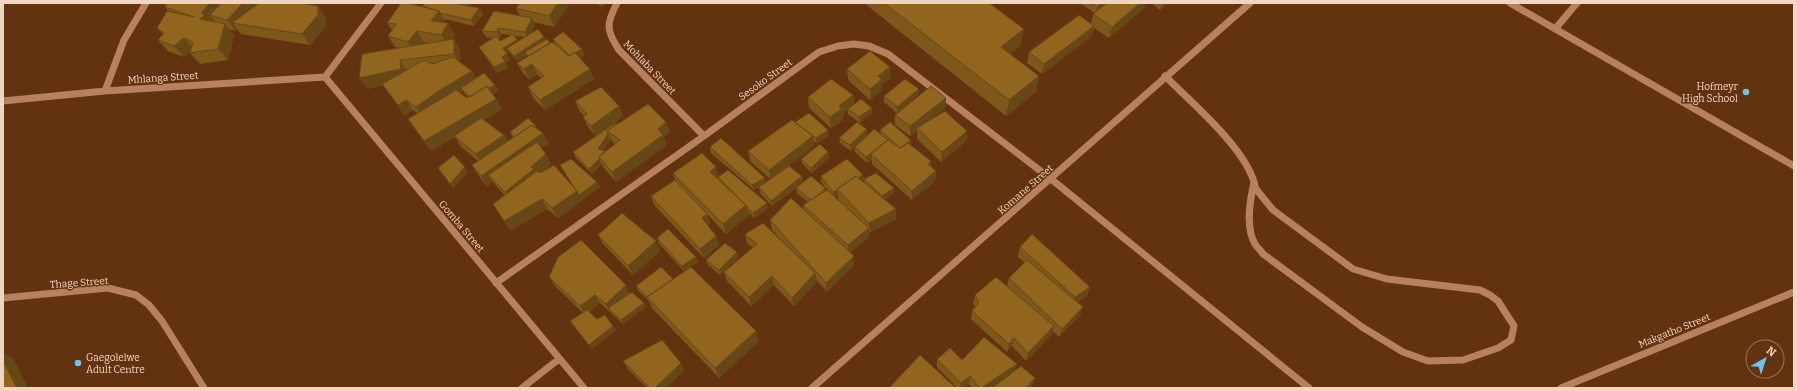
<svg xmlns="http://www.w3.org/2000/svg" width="1797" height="391" font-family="Bitter,serif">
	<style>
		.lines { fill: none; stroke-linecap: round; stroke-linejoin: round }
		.minor { stroke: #b7815e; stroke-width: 7 }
		.wall { fill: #7e571b; fill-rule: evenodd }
		.shaded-wall { fill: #664716 }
		.building { fill: #92651f; stroke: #664716 }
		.poi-dot { fill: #6cc3f2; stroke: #62330e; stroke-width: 1.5 }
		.labels { text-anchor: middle; stroke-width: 3; stroke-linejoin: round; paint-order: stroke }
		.street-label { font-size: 10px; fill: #f2d4c2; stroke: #62330e }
		.poi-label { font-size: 10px; fill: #f2d4c2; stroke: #62330e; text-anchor: end }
	</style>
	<rect width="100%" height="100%" fill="#62330e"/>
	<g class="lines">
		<path class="minor" d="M 617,3 C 606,24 606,30 619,50 L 704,136
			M 1510,3 L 1794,166
			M 1555,29 L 1577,3
			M 1165,76 C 1191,102 1244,147 1254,182
			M 325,77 L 584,388
			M 325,77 L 381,3
			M 105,91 L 124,40 L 146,3
			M 3,101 L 105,91 L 325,77
			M 1254,182 L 1256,189 L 1273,210 L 1353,269 L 1387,279 L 1480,290 L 1490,295 L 1498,301 L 1514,326 L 1511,340 L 1498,348 L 1463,360 L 1428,361 L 1403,352 L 1362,327 L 1263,254 C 1261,250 1257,248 1255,244 C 1245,227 1250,200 1254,182 Z
			M 496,283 L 704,136 L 819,52 L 838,46 L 854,44 L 869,46 L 888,54 L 1051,179 L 1309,388
			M 3,298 L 108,288 L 136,295 L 149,305 L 162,321 L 204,388
			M 522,388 L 559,359
			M 812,388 L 1250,3
			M 1561,388 L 1794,292"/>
	</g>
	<path class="wall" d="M 163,3 L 301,3 L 326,18 L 326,26 L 310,45 L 241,34 L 238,30 L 236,31 L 229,29 L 234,35 L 228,60 L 200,64 L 190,53 L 190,52 L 184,57 L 168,51 L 158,40 L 163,34 L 157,28 L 169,12 L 165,7 L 166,6 Z
		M 425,3 L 471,3 L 470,6 L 479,8 L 483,14 L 474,26 L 444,19 L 445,22 L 445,23 L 455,34 L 451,40 L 454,39 L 460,50 L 460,63 L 472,71 L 476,78 L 498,90 L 493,94 L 502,109 L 484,120 L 504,135 L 508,141 L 513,138 L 510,132 L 537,128 L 549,143 L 541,148 L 551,164 L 542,172 L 573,186 L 560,165 L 600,187 L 558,218 L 547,209 L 510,231 L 504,195 L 493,182 L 487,186 L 478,175 L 472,165 L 478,161 L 461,147 L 455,137 L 431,151 L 408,119 L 417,113 L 413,110 L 405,116 L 383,85 L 367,89 L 399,48 L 395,47 L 388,36 L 392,30 L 387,23 L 422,6 ZM 424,42 L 430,43 L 422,44 ZM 463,91 L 465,94 L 468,97 L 467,98 L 460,93 Z
		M 593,3 L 604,3 L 603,6 Z
		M 864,3 L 989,3 L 1021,45 L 1010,54 L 1039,76 L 1036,92 L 1006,116 Z
		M 1081,3 L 1146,3 L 1144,8 L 1109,38 L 1094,28 L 1091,37 L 1042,74 L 1027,63 L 1029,52 L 1091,24 L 1093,14 L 1095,13 L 1081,4 Z
		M 1151,3 L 1169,3 L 1160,10 Z
		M 568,6 L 554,27 L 534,22 L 535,24 L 531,33 L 545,40 L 550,43 L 555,45 L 553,39 L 585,55 L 580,58 L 594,79 L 545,110 L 533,98 L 528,87 L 541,78 L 537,74 L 530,80 L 523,73 L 517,63 L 528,57 L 527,55 L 517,61 L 511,54 L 509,52 L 507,54 L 510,60 L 505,63 L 508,68 L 497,73 L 483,53 L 479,47 L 494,38 L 486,37 L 482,31 L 520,16 L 516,8 ZM 501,34 L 511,35 L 500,41 L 498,38 L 500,38 ZM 515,36 L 524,37 L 518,41 Z
		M 890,67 L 890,78 L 882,84 L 882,90 L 870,100 L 848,80 L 847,69 Z
		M 919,89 L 918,95 L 897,113 L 884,102 L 884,96 Z
		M 853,95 L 854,104 L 872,108 L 872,113 L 860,123 L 848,114 L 848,110 L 843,114 L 843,120 L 831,128 L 809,108 L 808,97 Z
		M 946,98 L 945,108 L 929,121 L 967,131 L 966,141 L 941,162 L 917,139 L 917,131 L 910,136 L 895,125 L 895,115 Z
		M 575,101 L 619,106 L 623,116 L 603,131 L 618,123 L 666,122 L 670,132 L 664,137 L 666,145 L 616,182 L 603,167 L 602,164 L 592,174 L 576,158 L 573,152 L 596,136 L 588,127 L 583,117 L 584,116 L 580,112 ZM 611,139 L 612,141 L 615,144 L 605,151 L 603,150 Z
		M 795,122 L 828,136 L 817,143 L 813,141 L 814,146 L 782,171 L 802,176 L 803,182 L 829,192 L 821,182 L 821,176 L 863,175 L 864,180 L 862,181 L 864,182 L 864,179 L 894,193 L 885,199 L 896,219 L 870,232 L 869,232 L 869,237 L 850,253 L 854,265 L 827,292 L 816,279 L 817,282 L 794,306 L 774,285 L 751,306 L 727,281 L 724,272 L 753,248 L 747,243 L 745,234 L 788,248 L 772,230 L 770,220 L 804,211 L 803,205 L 808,202 L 797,193 L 796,188 L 772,206 L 760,193 L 759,187 L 760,187 L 754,190 L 711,153 L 710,147 L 766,183 L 770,179 L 750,161 L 748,151 ZM 838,196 L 838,199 L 845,206 L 835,197 Z
		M 867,129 L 867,135 L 857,145 L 881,134 L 880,130 L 911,145 L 931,161 L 930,167 L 936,171 L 935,181 L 912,200 L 872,164 L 872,159 L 867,163 L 855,152 L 855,147 L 851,151 L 840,143 L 839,138 Z
		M 828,152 L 829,158 L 812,173 L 802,164 L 801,159 Z
		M 673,173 L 719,176 L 768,208 L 754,218 L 748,211 L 749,215 L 726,234 L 707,214 L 710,223 L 708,225 L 719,245 L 704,258 L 655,206 L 651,196 L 676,182 Z
		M 598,235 L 660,251 L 633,275 L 603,244 Z
		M 657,238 L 698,262 L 684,271 L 659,244 Z
		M 1020,247 L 1087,296 L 1078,302 L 1083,307 L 1080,315 L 1059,337 L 1053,331 L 1052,334 L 1026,361 L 1012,346 L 1007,352 L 971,319 L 972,311 L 975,307 L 973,304 L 975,295 L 1007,287 L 1009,278 L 1025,263 L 1018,257 Z
		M 739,257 L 720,275 L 708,265 L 706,260 Z
		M 549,277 L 630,294 L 646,307 L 623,324 L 600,303 L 589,312 L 597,319 L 616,330 L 592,349 L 570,321 L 583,313 L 555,286 Z
		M 673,279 L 756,331 L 759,341 L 719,378 L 652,308 L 648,300 L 638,291 L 636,286 Z
		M 937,359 L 1017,364 L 1015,370 L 1035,378 L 1032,386 L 1000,381 L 991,388 L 972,388 L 969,384 L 964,388 L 957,388 L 937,367 Z
		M 623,361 L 684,370 L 666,388 L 647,388 L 628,369 Z"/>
	<path class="shaded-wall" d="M 210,3 L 217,3 L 223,10 L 210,15 L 214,20 L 212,22 L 200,19 L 201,13 Z
		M 243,3 L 261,3 L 232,23 L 238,30 L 236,31 L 227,20 Z
		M 465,3 L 471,3 L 468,10 L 465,4 Z
		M 558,3 L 567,3 L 568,6 L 554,27 L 549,16 Z
		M 1102,3 L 1108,3 L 1096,14 L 1097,7 Z
		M 1140,3 L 1146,3 L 1144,8 L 1109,38 L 1112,27 Z
		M 1163,3 L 1169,3 L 1160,10 L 1162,4 Z
		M 318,6 L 326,18 L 326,26 L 310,45 L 302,34 Z
		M 479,8 L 483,14 L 474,26 L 471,20 Z
		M 439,11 L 445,22 L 437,32 L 431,21 Z
		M 532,18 L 535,24 L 528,38 L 525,32 Z
		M 448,23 L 455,34 L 447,46 L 441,35 Z
		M 225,24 L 234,35 L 228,60 L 218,49 Z
		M 1094,26 L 1091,37 L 1042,74 L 1044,64 Z
		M 498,28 L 501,34 L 500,38 L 497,32 Z
		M 1024,29 L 1021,45 L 999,63 L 1001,47 Z
		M 417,31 L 424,42 L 415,53 L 408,42 Z
		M 544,37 L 547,43 L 525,52 L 527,55 L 517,61 L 514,56 Z
		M 184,38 L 194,49 L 184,57 L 174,46 Z
		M 454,39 L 460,50 L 460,65 L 454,54 Z
		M 517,40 L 520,46 L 507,48 L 509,52 L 506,54 L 503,48 Z
		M 582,49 L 585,55 L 573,62 L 570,56 Z
		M 507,54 L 510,60 L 505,63 L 502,57 Z
		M 400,60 L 407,71 L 408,80 L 367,89 L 359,78 Z
		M 505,62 L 508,68 L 497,73 L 494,67 Z
		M 532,64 L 537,74 L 530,80 L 524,69 Z
		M 890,67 L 890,78 L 882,84 L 882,90 L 870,100 L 870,89 L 878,76 Z
		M 590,69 L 594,79 L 545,110 L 540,100 Z
		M 472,71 L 478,82 L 461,88 L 463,91 L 444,102 L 423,118 L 416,107 L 437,92 Z
		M 1039,76 L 1036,92 L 1006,116 L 1009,100 Z
		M 495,85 L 498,90 L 475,104 L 471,99 Z
		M 919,89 L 918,95 L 897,113 L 897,107 Z
		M 853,95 L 854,105 L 848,109 L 848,110 L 843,114 L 843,120 L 831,128 L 830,117 L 839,106 Z
		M 946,98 L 945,108 L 919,130 L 917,128 L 917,131 L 910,136 L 910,126 Z
		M 496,99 L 502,109 L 431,151 L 424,141 Z
		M 406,100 L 413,110 L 405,116 L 398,105 Z
		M 619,106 L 623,116 L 596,136 L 591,126 Z
		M 872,108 L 872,113 L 860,123 L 859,117 Z
		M 666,122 L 670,132 L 664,137 L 666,145 L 616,182 L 612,172 Z
		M 867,129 L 867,135 L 851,151 L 850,145 Z
		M 828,130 L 828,136 L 817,143 L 816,138 Z
		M 967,131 L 966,141 L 941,162 L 942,152 Z
		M 543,133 L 549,143 L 494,181 L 488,175 L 493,182 L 487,186 L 481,176 Z
		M 608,134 L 611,139 L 601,154 L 598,149 Z
		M 504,135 L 510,146 L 482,164 L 476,154 Z
		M 813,136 L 814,146 L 771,180 L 769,170 Z
		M 888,140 L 871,154 L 872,159 L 867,163 L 866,157 Z
		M 911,140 L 911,145 L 900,153 L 900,148 Z
		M 828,152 L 829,158 L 812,173 L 811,168 Z
		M 546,154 L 551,164 L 538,176 L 511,202 L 505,192 L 531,167 Z
		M 599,159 L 602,164 L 592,174 L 589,169 Z
		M 931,161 L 930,171 L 928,164 Z
		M 465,167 L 468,172 L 453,189 L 450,184 Z
		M 716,167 L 719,177 L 713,182 L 710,172 Z
		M 936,171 L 935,181 L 912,200 L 912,191 Z
		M 863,175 L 864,180 L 841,193 L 838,190 Z
		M 802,176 L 803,182 L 772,206 L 771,201 Z
		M 765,178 L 766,183 L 754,190 L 752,185 Z
		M 597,182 L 600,187 L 558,218 L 552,208 L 577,191 Z
		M 894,188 L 894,193 L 882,201 L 882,196 Z
		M 837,190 L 838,196 L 834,198 L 833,192 Z
		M 542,199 L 547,209 L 510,231 L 504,221 Z
		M 767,203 L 768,208 L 754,218 L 753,213 Z
		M 746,205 L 749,215 L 726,234 L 723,224 Z
		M 896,209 L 896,219 L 870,232 L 869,223 Z
		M 707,214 L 710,223 L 705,228 L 702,218 Z
		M 869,228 L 869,237 L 849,254 L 848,245 Z
		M 716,236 L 719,245 L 704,258 L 700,249 Z
		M 656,241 L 660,251 L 633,275 L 628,266 Z
		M 737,252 L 739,257 L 720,275 L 719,270 Z
		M 854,256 L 854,265 L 827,292 L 826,283 Z
		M 696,257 L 698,262 L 684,271 L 682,266 Z
		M 815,273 L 817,282 L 794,306 L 792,298 Z
		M 772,276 L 774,285 L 751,306 L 749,297 Z
		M 626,285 L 630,294 L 608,308 L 606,304 Z
		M 1090,287 L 1087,296 L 1072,306 L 1075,297 Z
		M 595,295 L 600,303 L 585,315 L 580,306 Z
		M 644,303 L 646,307 L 623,324 L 621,320 Z
		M 1083,307 L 1080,315 L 1059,337 L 1062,329 Z
		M 613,326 L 616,330 L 592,349 L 589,345 Z
		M 1054,326 L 1052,334 L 1026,361 L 1028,353 Z
		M 756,331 L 759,341 L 719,378 L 715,368 Z
		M 1014,338 L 1012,346 L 1007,352 L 1009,344 Z
		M 3,353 L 13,358 L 28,388 L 17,388 L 3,361 Z
		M 681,363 L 684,370 L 666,388 L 655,388 Z
		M 1017,364 L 1015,372 L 991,388 L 981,388 Z
		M 970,376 L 969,384 L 964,388 L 961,388 L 961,383 Z
		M 1035,378 L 1032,386 L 1030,388 L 1026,388 Z"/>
	<path class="building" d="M 168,3 L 210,3 L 201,13 L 205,14 L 200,19 L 225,24 L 218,49 L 190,53 L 193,42 L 184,38 L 174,46 L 158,40 L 164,33 L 157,28 L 167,11 L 194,17 L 165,7 Z
		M 221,3 L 243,3 L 227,20 L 210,15 Z
		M 259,3 L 301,3 L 318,6 L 318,15 L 302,34 L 232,23 Z
		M 401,3 L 408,3 L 439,11 L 431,21 L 448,23 L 441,35 L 417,31 L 408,42 L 388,36 L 396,24 L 387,23 Z
		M 425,3 L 453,3 L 479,8 L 471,20 L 440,13 L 439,11 L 422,6 Z
		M 520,3 L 558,3 L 549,16 L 516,8 Z
		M 884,3 L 989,3 L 1024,29 L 1001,47 L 1039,76 L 1009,100 Z
		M 1090,3 L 1102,3 L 1097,7 Z
		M 1107,3 L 1140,3 L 1112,27 L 1093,14 Z
		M 494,11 L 532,18 L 525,32 L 498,28 L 497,32 L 482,31 Z
		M 1079,15 L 1094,26 L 1044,64 L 1029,52 Z
		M 538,29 L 544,37 L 514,56 L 507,48 Z
		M 563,32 L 582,49 L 575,53 L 574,52 L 570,56 L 553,39 Z
		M 513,34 L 517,40 L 503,48 L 507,54 L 502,57 L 505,62 L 494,67 L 479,47 L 496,36 L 500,41 Z
		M 454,39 L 454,54 L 400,60 L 401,69 L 359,78 L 362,54 Z
		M 547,39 L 550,43 L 528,56 L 525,52 Z
		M 552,42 L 569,56 L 574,52 L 590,69 L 540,100 L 528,87 L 544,76 L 532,64 L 524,69 L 517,63 Z
		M 870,51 L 890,67 L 878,76 L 882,79 L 870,89 L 847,69 Z
		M 453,57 L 472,71 L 437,92 L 416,107 L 406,100 L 398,105 L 382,84 L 424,60 L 432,64 Z
		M 484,73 L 495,85 L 489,88 L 487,86 L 470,97 L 461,88 Z
		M 831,79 L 853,95 L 839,106 L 842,109 L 830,117 L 808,97 Z
		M 905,79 L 919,89 L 897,107 L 884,96 Z
		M 487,86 L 496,99 L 424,141 L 408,119 L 456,90 L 467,98 Z
		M 931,86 L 946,98 L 910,126 L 895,115 Z
		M 601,87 L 619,106 L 591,126 L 583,117 L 587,114 L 575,101 Z
		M 861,99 L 872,108 L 859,117 L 848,109 Z
		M 648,104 L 666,122 L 658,129 L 663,135 L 612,172 L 599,157 L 620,140 L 607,131 Z
		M 945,111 L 967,131 L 942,152 L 917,128 Z
		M 809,113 L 828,130 L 816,138 L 795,122 Z
		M 481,118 L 504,135 L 476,154 L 454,136 Z
		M 528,118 L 536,126 L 535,127 L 532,125 L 514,137 L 510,132 Z
		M 792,120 L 813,136 L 769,170 L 748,151 Z
		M 618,121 L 613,127 L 607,131 L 608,134 L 598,149 L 605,151 L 599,157 L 599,159 L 589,169 L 573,152 Z
		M 857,122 L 867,129 L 850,145 L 839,138 Z
		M 890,122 L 911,140 L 900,148 L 880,130 Z
		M 532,125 L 543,133 L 481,176 L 472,165 Z
		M 874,129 L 888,140 L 866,157 L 855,147 Z
		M 721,138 L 765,178 L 752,185 L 710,147 Z
		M 888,140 L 901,148 L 908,143 L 931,161 L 928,164 L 936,171 L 912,191 L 871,154 Z
		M 537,142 L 546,154 L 531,167 L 534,169 L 505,192 L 488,175 Z
		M 820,144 L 828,152 L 811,168 L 801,159 Z
		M 702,153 L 716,167 L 710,172 L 746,205 L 723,224 L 673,173 Z
		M 454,155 L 465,167 L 450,184 L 438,168 Z
		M 571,159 L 597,182 L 579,195 L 560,165 Z
		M 847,159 L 863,175 L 858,178 L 856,176 L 837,189 L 837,190 L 833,192 L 821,176 Z
		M 554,165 L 577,191 L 552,208 L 542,199 L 504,221 L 493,204 L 537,171 L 540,173 Z
		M 789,166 L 802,176 L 771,201 L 759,187 Z
		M 728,170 L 767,203 L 753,213 L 718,177 Z
		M 876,173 L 894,188 L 882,196 L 864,179 Z
		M 811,176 L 825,188 L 818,195 L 811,200 L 796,188 Z
		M 856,176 L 896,209 L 869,223 L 837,189 Z
		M 675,180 L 707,214 L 702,218 L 716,236 L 700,249 L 651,196 Z
		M 827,190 L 869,228 L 848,245 L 803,205 Z
		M 791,198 L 854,256 L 826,283 L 770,220 Z
		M 622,213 L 656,241 L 628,266 L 598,235 Z
		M 763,223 L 815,273 L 792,298 L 772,276 L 749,297 L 724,272 L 757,244 L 745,234 Z
		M 668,229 L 696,257 L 682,266 L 657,238 Z
		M 1032,234 L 1090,287 L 1075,297 L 1020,247 Z
		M 581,240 L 626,285 L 606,304 L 595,295 L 580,306 L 549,277 L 558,257 Z
		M 725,243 L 737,252 L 719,270 L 706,260 Z
		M 1027,260 L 1083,307 L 1062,329 L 1009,278 Z
		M 661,267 L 673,279 L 647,297 L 636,286 Z
		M 691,267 L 756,331 L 715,368 L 647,297 Z
		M 996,277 L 1054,326 L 1028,353 L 1014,338 L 1009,344 L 972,311 L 979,302 L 975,295 Z
		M 632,292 L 644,303 L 621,320 L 608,308 Z
		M 587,310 L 597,319 L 605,315 L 613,326 L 589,345 L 570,321 Z
		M 984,337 L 1017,364 L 981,388 L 980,388 L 970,376 L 961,383 L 937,359 L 950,348 L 962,360 Z
		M 662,340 L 681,363 L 655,388 L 650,388 L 623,361 Z
		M 920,355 L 956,388 L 889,388 Z
		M 3,361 L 17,388 L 3,388 Z
		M 1021,366 L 1035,378 L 1026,388 L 992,388 Z"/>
	<g class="poi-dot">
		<circle cx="1746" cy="92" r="4"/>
		<circle cx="78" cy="363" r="4"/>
	</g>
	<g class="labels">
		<g class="street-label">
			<text transform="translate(650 67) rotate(46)" y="4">Mohlaba Street</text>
			<text transform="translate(163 77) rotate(-4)" y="4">Mhlanga Street</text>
			<text transform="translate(765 79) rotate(-36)" y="4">Sesoko Street</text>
			<text transform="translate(1025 189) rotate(-41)" y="4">Komane Street</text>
			<text transform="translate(462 226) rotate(50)" y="4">Gomba Street</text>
			<text transform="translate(79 282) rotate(-4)" y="4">Thage Street</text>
			<text transform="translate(1674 330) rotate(-22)" y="4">Makgatho Street</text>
		</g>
		<g class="poi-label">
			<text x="1738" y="90">Hofmeyr<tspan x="1738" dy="12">High School</tspan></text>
			<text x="86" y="361" text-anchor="start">Gaegolelwe<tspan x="86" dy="12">Adult Centre</tspan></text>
		</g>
	</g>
	<rect width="1797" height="391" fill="none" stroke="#f2d4c2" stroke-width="8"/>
	<g transform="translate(1765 359) rotate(39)"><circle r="19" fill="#62330e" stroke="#9c7356"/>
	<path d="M0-3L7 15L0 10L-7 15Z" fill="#6cc3f2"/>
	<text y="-6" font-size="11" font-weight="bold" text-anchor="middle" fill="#f2d4c2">N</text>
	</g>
</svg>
